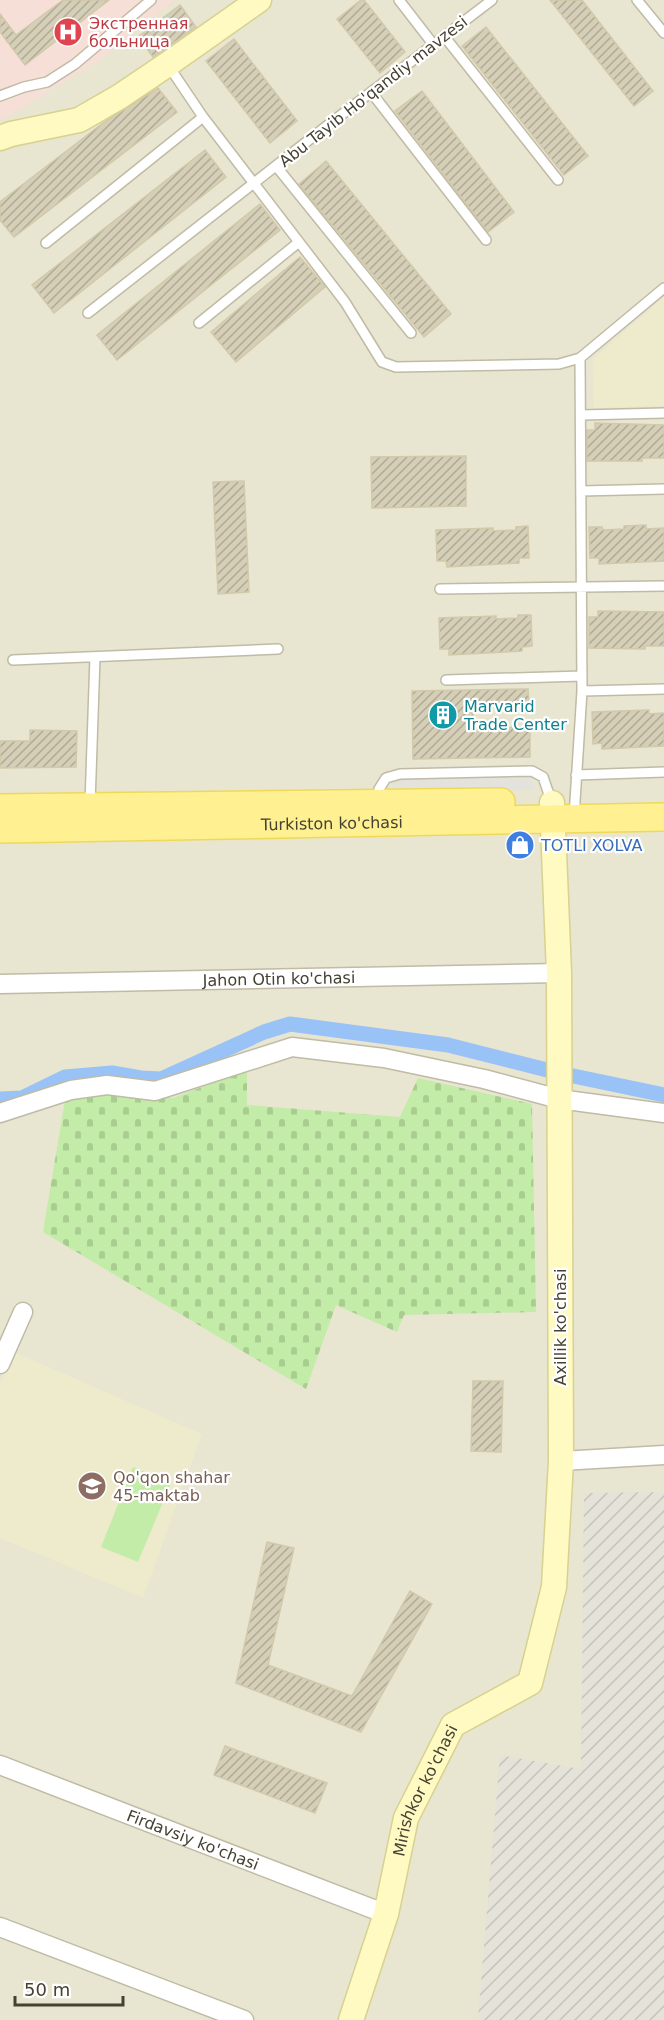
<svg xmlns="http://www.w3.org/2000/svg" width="664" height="2020" font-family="'DejaVu Sans',sans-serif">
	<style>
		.residential { fill: #e8e5d1 }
		.industrial { fill: url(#industrial-furrows) }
		.education { fill: #eeeacc }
		.medical { fill: #f6dfd6 }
		.cemetery { fill: url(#cemetery-stones) }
		.pitch { fill: #c3eca8 }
		.parking { fill: #e4e2dd }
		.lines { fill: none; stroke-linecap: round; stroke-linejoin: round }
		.canal { stroke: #99c2f7; stroke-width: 15 }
		.building { fill: url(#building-hatch); stroke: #d2c9ab; stroke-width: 1.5 }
		.lane-casing { stroke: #c0bba5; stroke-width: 12 }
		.street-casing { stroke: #c0bba5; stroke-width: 21 }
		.secondary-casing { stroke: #d8d18f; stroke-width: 27 }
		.primary-casing { stroke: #efd957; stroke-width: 30 }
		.lane { stroke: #fff; stroke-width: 9 }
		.street { stroke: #fff; stroke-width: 18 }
		.secondary { stroke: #fffac2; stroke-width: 24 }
		.primary { stroke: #fff191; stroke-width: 27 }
		.labels { text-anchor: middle; stroke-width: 4.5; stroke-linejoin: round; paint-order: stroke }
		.health-label { font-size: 16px; fill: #be3a42; stroke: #fff; text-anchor: start }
		.street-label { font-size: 16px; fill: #464233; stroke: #fff }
		.culture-label { font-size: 16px; fill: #0d838f; stroke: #fff; text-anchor: start }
		.shop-label { font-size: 16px; fill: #366cbe; stroke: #fff; text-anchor: start }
		.education-label { font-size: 16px; fill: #785e54; stroke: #fff; text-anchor: start }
	</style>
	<defs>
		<pattern id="industrial-furrows" width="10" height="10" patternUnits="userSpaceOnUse" patternTransform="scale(1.5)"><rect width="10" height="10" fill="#e5e2d9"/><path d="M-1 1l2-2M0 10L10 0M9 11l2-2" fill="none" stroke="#c6c3bb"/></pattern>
		<pattern id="cemetery-stones" width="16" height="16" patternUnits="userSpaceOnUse" patternTransform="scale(1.5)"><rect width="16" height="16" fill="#c3eca8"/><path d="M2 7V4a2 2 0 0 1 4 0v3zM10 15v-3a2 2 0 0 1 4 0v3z" fill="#a9cc91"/></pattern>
		<pattern id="building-hatch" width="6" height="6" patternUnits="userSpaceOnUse" patternTransform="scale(1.5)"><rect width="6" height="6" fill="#d6cfb8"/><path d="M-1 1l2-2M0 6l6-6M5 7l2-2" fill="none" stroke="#afaa96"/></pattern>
	</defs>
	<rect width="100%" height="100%" fill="#f4f1e4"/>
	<path class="residential" d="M 0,0 L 664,0 L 664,2020 L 0,2020 Z"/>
	<path class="industrial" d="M 664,1492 L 664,2020 L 483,2020 L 478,2018 L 500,1755 L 581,1769 L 584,1493 Z"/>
	<path class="education" d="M 664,297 L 664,406 L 594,408 L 593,359 Z
		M 14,1352 L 202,1434 L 143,1598 L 0,1538 L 0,1384 Z"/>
	<path class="medical" d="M 0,0 L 175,0 L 96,63 L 0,121 Z"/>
	<path class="cemetery" d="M 247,1070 L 247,1105 L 400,1117 L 418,1078 L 532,1104 L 536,1312 L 404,1315 L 397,1332 L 336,1305 L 306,1389 L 43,1232 L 65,1100 L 113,1091 L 173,1098 Z"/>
	<path class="pitch" d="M 133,1467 L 171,1483 L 138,1562 L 101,1547 Z"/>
	<path class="parking" d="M 525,765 L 536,790 L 392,788 L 401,768 Z"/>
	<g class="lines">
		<path class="canal" d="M 0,1099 L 22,1098 L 65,1077 L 112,1073 L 141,1078 L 161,1079 L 264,1032 L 290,1024 L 448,1045 L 559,1073 L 664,1095"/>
	</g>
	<path class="building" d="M 63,0 L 109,0 L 25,65 L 0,32 L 0,14 L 16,35 Z
		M 361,0 L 364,0 L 405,52 L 380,73 L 337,19 Z
		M 550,0 L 582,0 L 653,91 L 634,106 Z
		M 180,5 L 196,27 L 153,57 L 138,37 Z
		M 486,27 L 588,156 L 564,175 L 462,46 Z
		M 234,39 L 297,121 L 270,143 L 206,61 Z
		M 158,88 L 177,112 L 14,237 L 0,220 L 0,202 L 103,123 Z
		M 422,91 L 514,212 L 488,232 L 395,111 Z
		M 205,150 L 226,177 L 54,313 L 32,285 Z
		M 326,161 L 451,314 L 424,337 L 299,184 Z
		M 260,204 L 280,230 L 117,360 L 97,335 Z
		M 300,257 L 325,287 L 236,362 L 211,332 Z
		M 595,423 L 664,425 L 664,458 L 642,458 L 642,461 L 587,461 L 587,430 L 595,430 Z
		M 466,456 L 466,506 L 372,508 L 371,457 Z
		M 244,481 L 249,592 L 218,594 L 213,482 Z
		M 646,525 L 646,529 L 664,528 L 664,561 L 599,564 L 599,558 L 590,558 L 589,527 L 602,527 L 603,530 L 624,529 L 624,526 Z
		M 528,526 L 529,558 L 519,558 L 519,563 L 447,567 L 446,561 L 437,561 L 436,530 L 493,528 L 493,531 L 516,530 L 516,527 Z
		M 598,611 L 664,612 L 664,646 L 645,646 L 645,649 L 589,648 L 589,617 L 598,617 Z
		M 518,615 L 531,615 L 532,646 L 522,647 L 522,651 L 449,655 L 449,649 L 440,649 L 439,618 L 496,616 L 496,619 L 518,618 Z
		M 528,689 L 529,702 L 473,703 L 474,728 L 530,727 L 530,757 L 413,759 L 412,691 Z
		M 649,710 L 649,714 L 664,713 L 664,746 L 602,749 L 602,743 L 593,744 L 592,712 Z
		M 30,730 L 77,731 L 76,767 L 0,768 L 0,741 L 30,741 Z
		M 473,1381 L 503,1381 L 501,1452 L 471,1451 Z
		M 267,1542 L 294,1548 L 268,1665 L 352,1696 L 410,1591 L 432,1604 L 361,1732 L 236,1683 Z
		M 225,1746 L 327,1783 L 315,1813 L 214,1775 Z"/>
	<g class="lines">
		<g class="lane-casing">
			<path id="lane" d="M 399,0 L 433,44
				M 637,0 L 664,33
				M 444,36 L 558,180
				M 168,65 L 203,117 L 345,302 L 382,362 L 396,367 L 559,364 L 580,358 L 664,288
				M 371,92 L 486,240
				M 0,96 L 24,87 L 47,82 L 75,64 L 151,0
				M 276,166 L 411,333
				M 46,243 L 203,117
				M 88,313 L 328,125 L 492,0
				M 199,323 L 299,242
				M 581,415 L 664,413
				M 581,491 L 664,489
				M 440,589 L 664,586
				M 13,660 L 278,649
				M 446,680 L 582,676
				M 582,691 L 664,689
				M 576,775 L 664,772
				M 382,800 L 379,789 L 386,778 L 400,774 L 532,771 L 543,777 L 552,803
				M 90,804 L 95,657
				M 574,817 L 582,691 L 580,358"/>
		</g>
		<g class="street-casing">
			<g id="street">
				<path id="s1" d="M 0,984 L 559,973"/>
				<path d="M 0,1113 L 71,1090 L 107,1085 L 155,1091 L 292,1047 L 384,1058 L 484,1079 L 559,1099 L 664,1113"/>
				<path d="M 0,1364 L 23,1312"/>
				<path d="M 561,1461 L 664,1455"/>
				<path id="s2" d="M 0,1765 L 386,1914"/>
				<path d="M 0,1927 L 244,2020"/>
			</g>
		</g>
		<g class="secondary-casing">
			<g id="secondary">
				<path d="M 0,138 L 11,134 L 79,120 L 119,97 L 168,64 L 259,0"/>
				<path id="s3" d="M 351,2020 L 386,1914 L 406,1818 L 453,1725 L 530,1683 L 554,1587 L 561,1461 L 559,973 L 552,803"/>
			</g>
		</g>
		<g class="primary-casing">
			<g id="primary">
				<path d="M 0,808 L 501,802"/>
				<path id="s4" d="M 0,829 L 664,817"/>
			</g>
		</g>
		<use href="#lane" class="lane"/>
		<use href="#street" class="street"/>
		<use href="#secondary" class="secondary"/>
		<use href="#primary" class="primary"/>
	</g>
	<defs>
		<g id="hospital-disc" transform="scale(1.5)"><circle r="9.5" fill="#e0444e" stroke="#fff"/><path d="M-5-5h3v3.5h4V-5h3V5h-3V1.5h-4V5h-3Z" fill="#fff"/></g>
		<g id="building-disc" transform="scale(1.5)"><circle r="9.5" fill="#0f9aa8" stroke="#fff"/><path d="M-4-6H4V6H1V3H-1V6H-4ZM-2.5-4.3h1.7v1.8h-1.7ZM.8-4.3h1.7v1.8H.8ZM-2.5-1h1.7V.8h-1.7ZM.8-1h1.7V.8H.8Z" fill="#fff"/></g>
		<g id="shop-disc" transform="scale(1.5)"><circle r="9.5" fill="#3f7fe0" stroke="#fff"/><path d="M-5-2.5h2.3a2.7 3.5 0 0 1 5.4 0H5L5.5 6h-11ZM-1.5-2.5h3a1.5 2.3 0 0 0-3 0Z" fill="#fff"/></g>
		<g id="school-disc" transform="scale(1.5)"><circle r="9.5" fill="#8d6e63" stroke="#fff"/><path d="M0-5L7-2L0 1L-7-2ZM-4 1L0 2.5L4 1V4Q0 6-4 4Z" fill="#fff"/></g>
	</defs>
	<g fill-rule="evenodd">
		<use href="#hospital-disc" x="68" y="32"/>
		<use href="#building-disc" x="443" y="715"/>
		<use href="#shop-disc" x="520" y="845"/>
		<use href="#school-disc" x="92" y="1486"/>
	</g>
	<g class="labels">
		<g class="health-label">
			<text x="89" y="29">Экстренная<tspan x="89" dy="18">больница</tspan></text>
		</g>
		<g class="street-label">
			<text transform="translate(373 91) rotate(-38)" y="6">Abu Tayib Ho'qandiy mavzesi</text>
			<text dy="6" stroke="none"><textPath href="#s4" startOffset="332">Turkiston ko'chasi</textPath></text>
			<text dy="6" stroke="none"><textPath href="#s1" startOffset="279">Jahon Otin ko'chasi</textPath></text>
			<text transform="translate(560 1327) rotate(-90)" y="6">Axillik ko'chasi</text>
			<text dy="6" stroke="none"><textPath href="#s3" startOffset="242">Mirishkor ko'chasi</textPath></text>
			<text dy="6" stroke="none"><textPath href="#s2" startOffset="207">Firdavsiy ko'chasi</textPath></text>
		</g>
		<g class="culture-label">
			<text x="464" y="712">Marvarid<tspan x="464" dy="18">Trade Center</tspan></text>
		</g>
		<g class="shop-label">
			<text x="541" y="851">TOTLI XOLVA</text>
		</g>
		<g class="education-label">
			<text x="113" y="1483">Qo'qon shahar<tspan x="113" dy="18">45-maktab</tspan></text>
		</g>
	</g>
	<path d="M15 1996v9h108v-9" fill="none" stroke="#464233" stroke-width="3"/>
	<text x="24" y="1996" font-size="18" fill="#464233" stroke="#ffffff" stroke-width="4.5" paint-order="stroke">50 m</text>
</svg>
